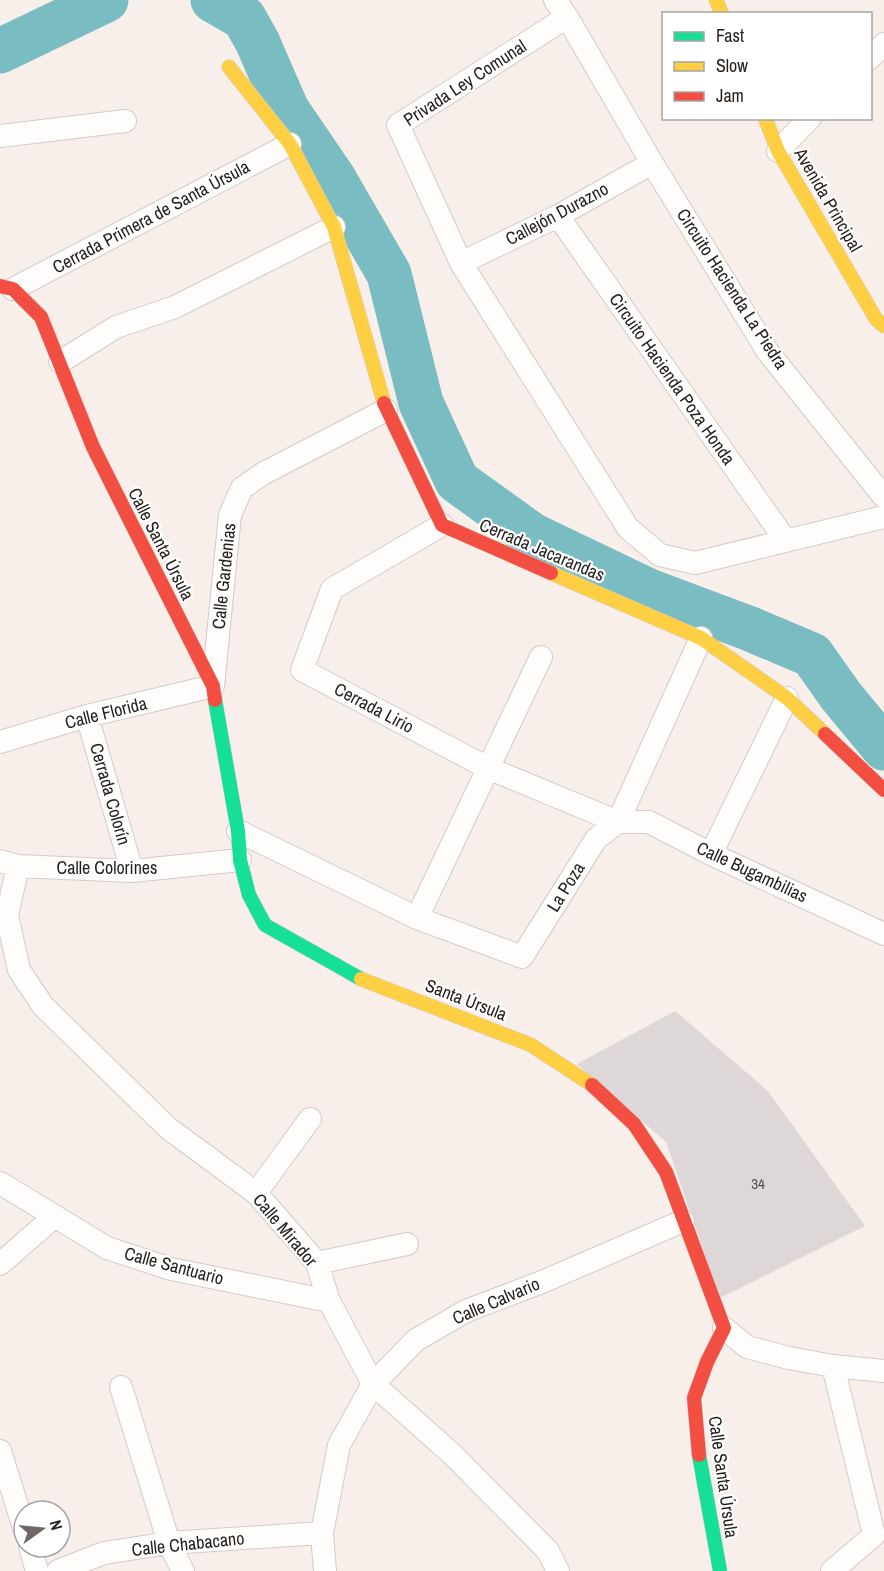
<svg xmlns="http://www.w3.org/2000/svg" width="884" height="1571" font-family="'Archivo Narrow',sans-serif">
	<style>
		.lines { fill: none; stroke-linecap: round; stroke-linejoin: round }
		.stream { stroke: #79bdc2; stroke-width: 8 }
		.river { stroke: #79bdc2; stroke-width: 45 }
		.building { fill: #ded7d7 }
		.street-casing { stroke: #d3cbc7; stroke-width: 24 }
		.fast-casing { stroke: #d3cbc7; stroke-width: 15 }
		.slow-casing { stroke: #d3cbc7; stroke-width: 15 }
		.jam-casing { stroke: #d3cbc7; stroke-width: 15 }
		.street { stroke: #fefdfc; stroke-width: 22 }
		.fast { stroke: #16e098; stroke-width: 14 }
		.slow { stroke: #ffcf43; stroke-width: 14 }
		.jam { stroke: #f24e42; stroke-width: 14 }
		.labels { text-anchor: middle; stroke-width: 4.5; stroke-linejoin: round; paint-order: stroke }
		.number-label { font-size: 15px; fill: #534d4b }
		.street-label { font-size: 18px; fill: #251f1c; stroke: #fff }
	</style>
	<rect width="100%" height="100%" fill="#f8efea"/>
	<g class="lines">
		<path class="stream" d="M 242,0 L 244,18"/>
		<path class="river" d="M 213,0 L 244,18 L 257,41 L 287,110 L 334,179 L 389,274 L 421,403 L 457,481 L 532,535 L 649,591 L 748,628 L 812,655 L 841,696 L 884,748
			M 0,51 L 106,0"/>
	</g>
	<path class="building" d="M 675,1011 L 768,1091 L 865,1226 L 720,1298 L 666,1142 L 577,1064 Z"/>
	<g class="lines">
		<g class="street-casing">
			<path id="street" d="M 555,0 L 567,17 L 652,163 L 768,352 L 884,497
				M 567,17 L 398,125 L 461,263 L 628,528 L 660,555 L 695,563 L 884,517
				M 870,58 L 884,44
				M 0,136 L 125,121
				M 778,151 L 810,118
				M 558,216 L 786,541
				M 461,263 L 558,216 L 652,163
				M 13,289 L 290,144
				M 60,362 L 116,327 L 175,307 L 334,227
				M 442,525 L 332,589 L 302,670 L 488,768 L 618,822 L 649,822 L 711,854 L 884,934
				M 87,716 L 132,871
				M 0,742 L 87,716 L 213,686 L 230,515 L 242,488 L 264,473 L 386,410
				M 238,831 L 417,918 L 522,957 L 596,839 L 618,822 L 701,638
				M 711,854 L 787,698
				M 0,861 L 18,866 L 132,871 L 240,860
				M 18,866 L 7,915 L 19,970 L 43,1006 L 168,1128 L 256,1193 L 317,1263 L 329,1301 L 373,1384 L 452,1454 L 548,1551 L 558,1571
				M 417,918 L 541,657
				M 0,1183 L 107,1248 L 171,1269 L 329,1301
				M 256,1193 L 310,1119
				M 317,1263 L 407,1244
				M 0,1264 L 55,1216
				M 724,1328 L 747,1347 L 789,1358 L 833,1366 L 884,1371
				M 121,1387 L 169,1543 L 183,1571
				M 0,1451 L 24,1528
				M 30,1547 L 37,1571
				M 58,1571 L 104,1553 L 169,1543 L 322,1533
				M 325,1571 L 322,1533 L 339,1445 L 373,1384 L 416,1340 L 466,1311 L 542,1282 L 683,1221
				M 832,1571 L 874,1535 L 833,1366"/>
		</g>
		<g class="fast-casing">
			<path id="fast" d="M 215,700 L 238,831 L 240,860 L 249,895 L 265,925 L 361,979
				M 699,1455 L 720,1571"/>
		</g>
		<g class="slow-casing">
			<path id="slow" d="M 716,0 L 722,14
				M 229,67 L 290,144 L 334,227 L 384,403
				M 765,118 L 778,151 L 876,319 L 884,326
				M 551,573 L 701,638 L 787,698 L 825,734
				M 361,979 L 531,1045 L 592,1085"/>
		</g>
		<g class="jam-casing">
			<path id="jam" d="M 0,286 L 13,289 L 41,317 L 93,447 L 213,686 L 215,700
				M 384,403 L 442,525 L 551,573
				M 825,734 L 884,790
				M 592,1085 L 634,1124 L 666,1172 L 724,1328 L 707,1362 L 694,1398 L 699,1455"/>
		</g>
		<use href="#street" class="street"/>
		<use href="#fast" class="fast"/>
		<use href="#slow" class="slow"/>
		<use href="#jam" class="jam"/>
	</g>
	<g class="labels">
		<g class="number-label">
			<text x="758" y="1189">34</text>
		</g>
		<g class="street-label">
			<text transform="translate(465 83) rotate(-33)" y="6">Privada Ley Comunal</text>
			<text transform="translate(828 200) rotate(60)" y="6">Avenida Principal</text>
			<text transform="translate(557 214) rotate(-28)" y="6">Callejón Durazno</text>
			<text transform="translate(151 217) rotate(-28)" y="6">Cerrada Primera de Santa Úrsula</text>
			<text transform="translate(732 289) rotate(57)" y="6">Circuito Hacienda La Piedra</text>
			<text transform="translate(672 379) rotate(55)" y="6">Circuito Hacienda Poza Honda</text>
			<text transform="translate(161 544) rotate(63)" y="6">Calle Santa Úrsula</text>
			<text transform="translate(542 550) rotate(23)" y="6">Cerrada Jacarandas</text>
			<text transform="translate(224 576) rotate(-84)" y="6">Calle Gardenias</text>
			<text transform="translate(374 708) rotate(28)" y="6">Cerrada Lirio</text>
			<text transform="translate(106 713) rotate(-14)" y="6">Calle Florida</text>
			<text transform="translate(110 794) rotate(74)" y="6">Cerrada Colorín</text>
			<text x="107" y="874">Calle Colorines</text>
			<text transform="translate(752 872) rotate(25)" y="6">Calle Bugambilias</text>
			<text transform="translate(566 887) rotate(-58)" y="6">La Poza</text>
			<text transform="translate(466 1000) rotate(21)" y="6">Santa Úrsula</text>
			<text transform="translate(285 1230) rotate(50)" y="6">Calle Mirador</text>
			<text transform="translate(174 1266) rotate(15)" y="6">Calle Santuario</text>
			<text transform="translate(496 1301) rotate(-23)" y="6">Calle Calvario</text>
			<text transform="translate(723 1477) rotate(82)" y="6">Calle Santa Úrsula</text>
			<text transform="translate(188 1544) rotate(-6)" y="6">Calle Chabacano</text>
		</g>
	</g>
	<rect x="662" y="12" width="210" height="108" fill="#ffffff" stroke="#a8a5a4" stroke-width="1.5"/>
	<rect x="674" y="32" width="30" height="9" fill="#16e098" stroke="#a8a5a4" stroke-width="1.5"/>
	<text x="716" y="42" font-size="18" fill="#251f1c">Fast</text>
	<rect x="674" y="62" width="30" height="9" fill="#ffcf43" stroke="#a8a5a4" stroke-width="1.5"/>
	<text x="716" y="72" font-size="18" fill="#251f1c">Slow</text>
	<rect x="674" y="92" width="30" height="9" fill="#f24e42" stroke="#a8a5a4" stroke-width="1.5"/>
	<text x="716" y="102" font-size="18" fill="#251f1c">Jam</text>
	<g transform="translate(42 1529) rotate(75)"><circle r="28" fill="#ffffff" stroke="#a8a5a4" stroke-width="1.5"/>
	<path d="M0-4.5L10 22L0 15L-10 22Z" fill="#6f6864"/>
	<text y="-9" font-size="16" font-weight="bold" text-anchor="middle" fill="#251f1c">N</text>
	</g>
</svg>
